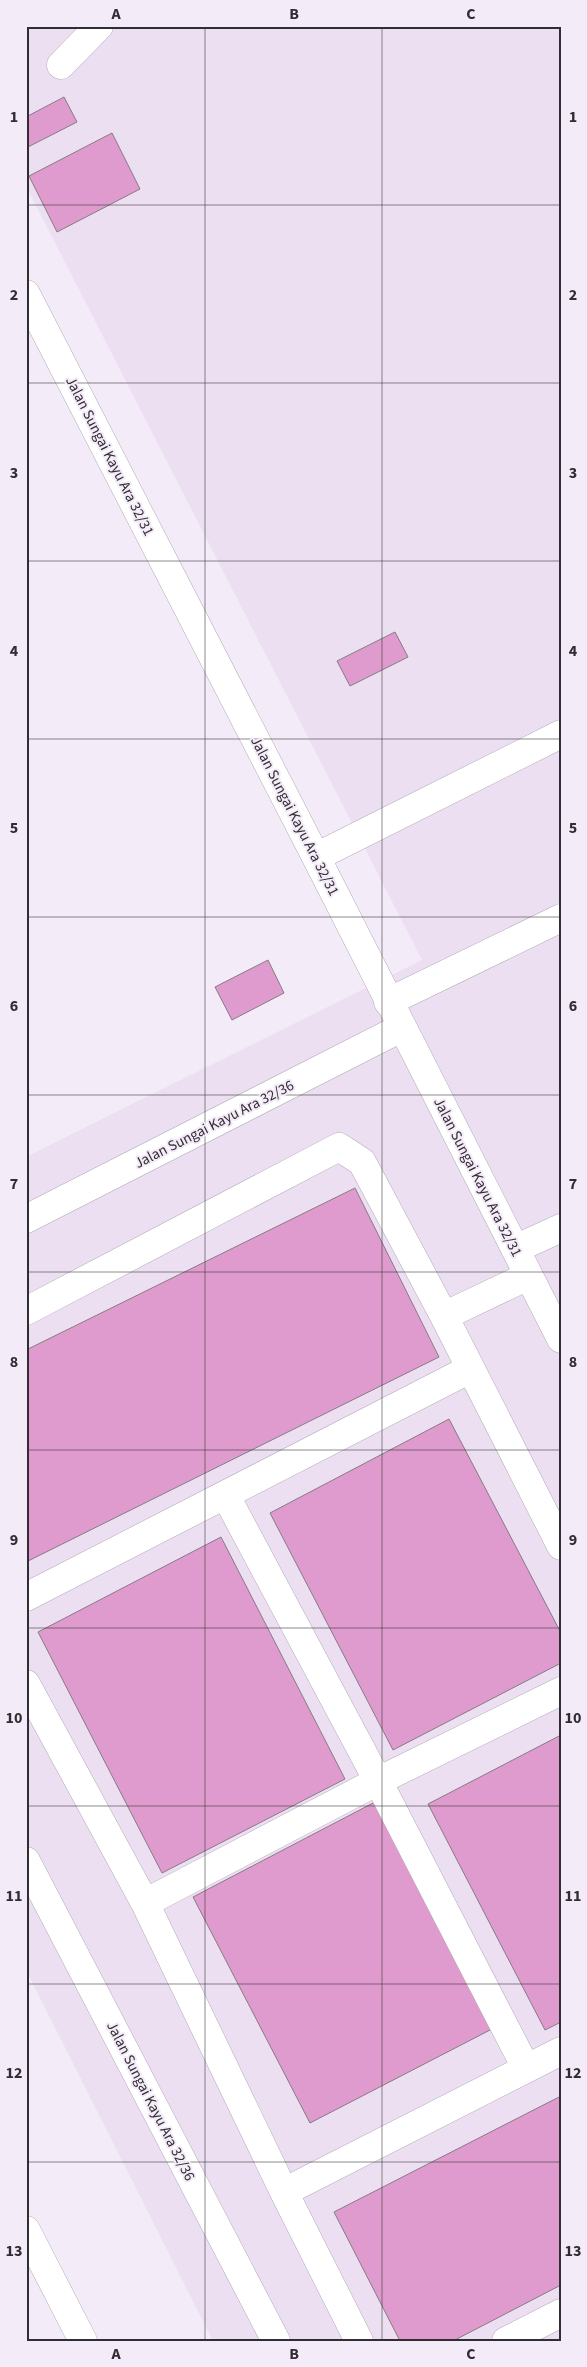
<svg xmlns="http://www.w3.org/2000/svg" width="587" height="2367" font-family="'Source Sans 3',sans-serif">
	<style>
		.built { fill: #ecdff2 }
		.building { fill: #e09bce; stroke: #867b83 }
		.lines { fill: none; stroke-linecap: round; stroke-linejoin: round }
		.minor-casing { stroke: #b4acb8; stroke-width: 29 }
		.minor { stroke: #fff; stroke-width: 28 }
		.grid { fill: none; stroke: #312d32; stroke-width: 1; stroke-opacity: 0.55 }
		.labels { text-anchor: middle; stroke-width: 4; stroke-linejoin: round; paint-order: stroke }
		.street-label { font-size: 15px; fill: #312d32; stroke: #f3ebf7 }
		.neatline { fill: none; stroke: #312d32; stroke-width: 2 }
		.grid-label { font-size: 16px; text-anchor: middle; font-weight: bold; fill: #312d32 }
	</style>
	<rect width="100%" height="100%" fill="#f3ebf7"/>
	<path class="built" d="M 26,26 L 561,26 L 561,2341 L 213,2341 L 26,1970 L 26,1157 L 422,960 L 26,186 Z"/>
	<path class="building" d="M 64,97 L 77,122 L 26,148 L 26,117 Z
		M 112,133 L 140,189 L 57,232 L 29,176 Z
		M 395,632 L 408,657 L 350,686 L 337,661 Z
		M 268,960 L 284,993 L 232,1020 L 215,987 Z
		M 355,1188 L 439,1357 L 26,1562 L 26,1350 Z
		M 449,1419 L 561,1633 L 561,1663 L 393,1750 L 270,1513 Z
		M 221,1537 L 345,1779 L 162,1873 L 38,1632 Z
		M 561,1735 L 561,2022 L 545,2030 L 428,1804 Z
		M 375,1802 L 492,2029 L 310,2123 L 193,1897 Z
		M 561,2096 L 561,2285 L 453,2341 L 400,2341 L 334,2212 Z"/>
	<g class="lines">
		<g class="minor-casing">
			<path id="minor" d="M 61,65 L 99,26
				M 26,294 L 316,857 L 561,1339
				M 316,857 L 561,734
				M 388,1002 L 561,918
				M 26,1219 L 401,1028
				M 515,1249 L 561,1228
				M 26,1311 L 339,1147 L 362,1162 L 444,1316 L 561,1546
				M 444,1316 L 528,1276
				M 226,1496 L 378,1781 L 526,2068
				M 26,1597 L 470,1369
				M 26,1684 L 145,1903 L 378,1781 L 561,1691
				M 26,1861 L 276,2341
				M 145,1903 L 284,2192 L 359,2341
				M 284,2192 L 561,2051
				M 26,2230 L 83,2341
				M 506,2341 L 561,2313"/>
		</g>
		<use href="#minor" class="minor"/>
	</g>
	<path class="grid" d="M 205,26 L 205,2341M 382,26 L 382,2341M 26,205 L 561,205M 26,383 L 561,383M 26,561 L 561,561M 26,739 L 561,739M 26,917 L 561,917M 26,1095 L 561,1095M 26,1272 L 561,1272M 26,1450 L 561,1450M 26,1628 L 561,1628M 26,1806 L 561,1806M 26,1984 L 561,1984M 26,2162 L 561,2162"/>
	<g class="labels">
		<g class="street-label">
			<text transform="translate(110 456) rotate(63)" y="5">Jalan Sungai Kayu Ara 32/31</text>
			<text transform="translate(295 816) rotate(63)" y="5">Jalan Sungai Kayu Ara 32/31</text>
			<text transform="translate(214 1124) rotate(-27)" y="5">Jalan Sungai Kayu Ara 32/36</text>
			<text transform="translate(478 1177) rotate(63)" y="5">Jalan Sungai Kayu Ara 32/31</text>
			<text transform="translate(151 2101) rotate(63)" y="5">Jalan Sungai Kayu Ara 32/36</text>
		</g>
	</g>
	<rect width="587" height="2367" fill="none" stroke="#f3ebf7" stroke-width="55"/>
	<rect x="28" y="28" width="532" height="2312" class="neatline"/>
	<g class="grid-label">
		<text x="116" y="19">A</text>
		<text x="294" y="19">B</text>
		<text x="471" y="19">C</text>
		<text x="14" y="122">1</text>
		<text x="573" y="122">1</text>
		<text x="14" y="300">2</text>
		<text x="573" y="300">2</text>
		<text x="14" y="478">3</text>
		<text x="573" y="478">3</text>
		<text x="14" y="656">4</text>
		<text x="573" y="656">4</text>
		<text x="14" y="833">5</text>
		<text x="573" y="833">5</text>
		<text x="14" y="1011">6</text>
		<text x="573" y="1011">6</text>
		<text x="14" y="1189">7</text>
		<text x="573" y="1189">7</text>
		<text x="14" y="1367">8</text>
		<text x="573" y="1367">8</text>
		<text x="14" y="1545">9</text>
		<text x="573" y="1545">9</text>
		<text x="14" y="1723">10</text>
		<text x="573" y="1723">10</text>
		<text x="14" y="1901">11</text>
		<text x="573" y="1901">11</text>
		<text x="14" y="2078">12</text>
		<text x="573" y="2078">12</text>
		<text x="14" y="2256">13</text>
		<text x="573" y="2256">13</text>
		<text x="116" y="2359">A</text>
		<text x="294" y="2359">B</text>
		<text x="471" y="2359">C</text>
	</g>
</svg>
